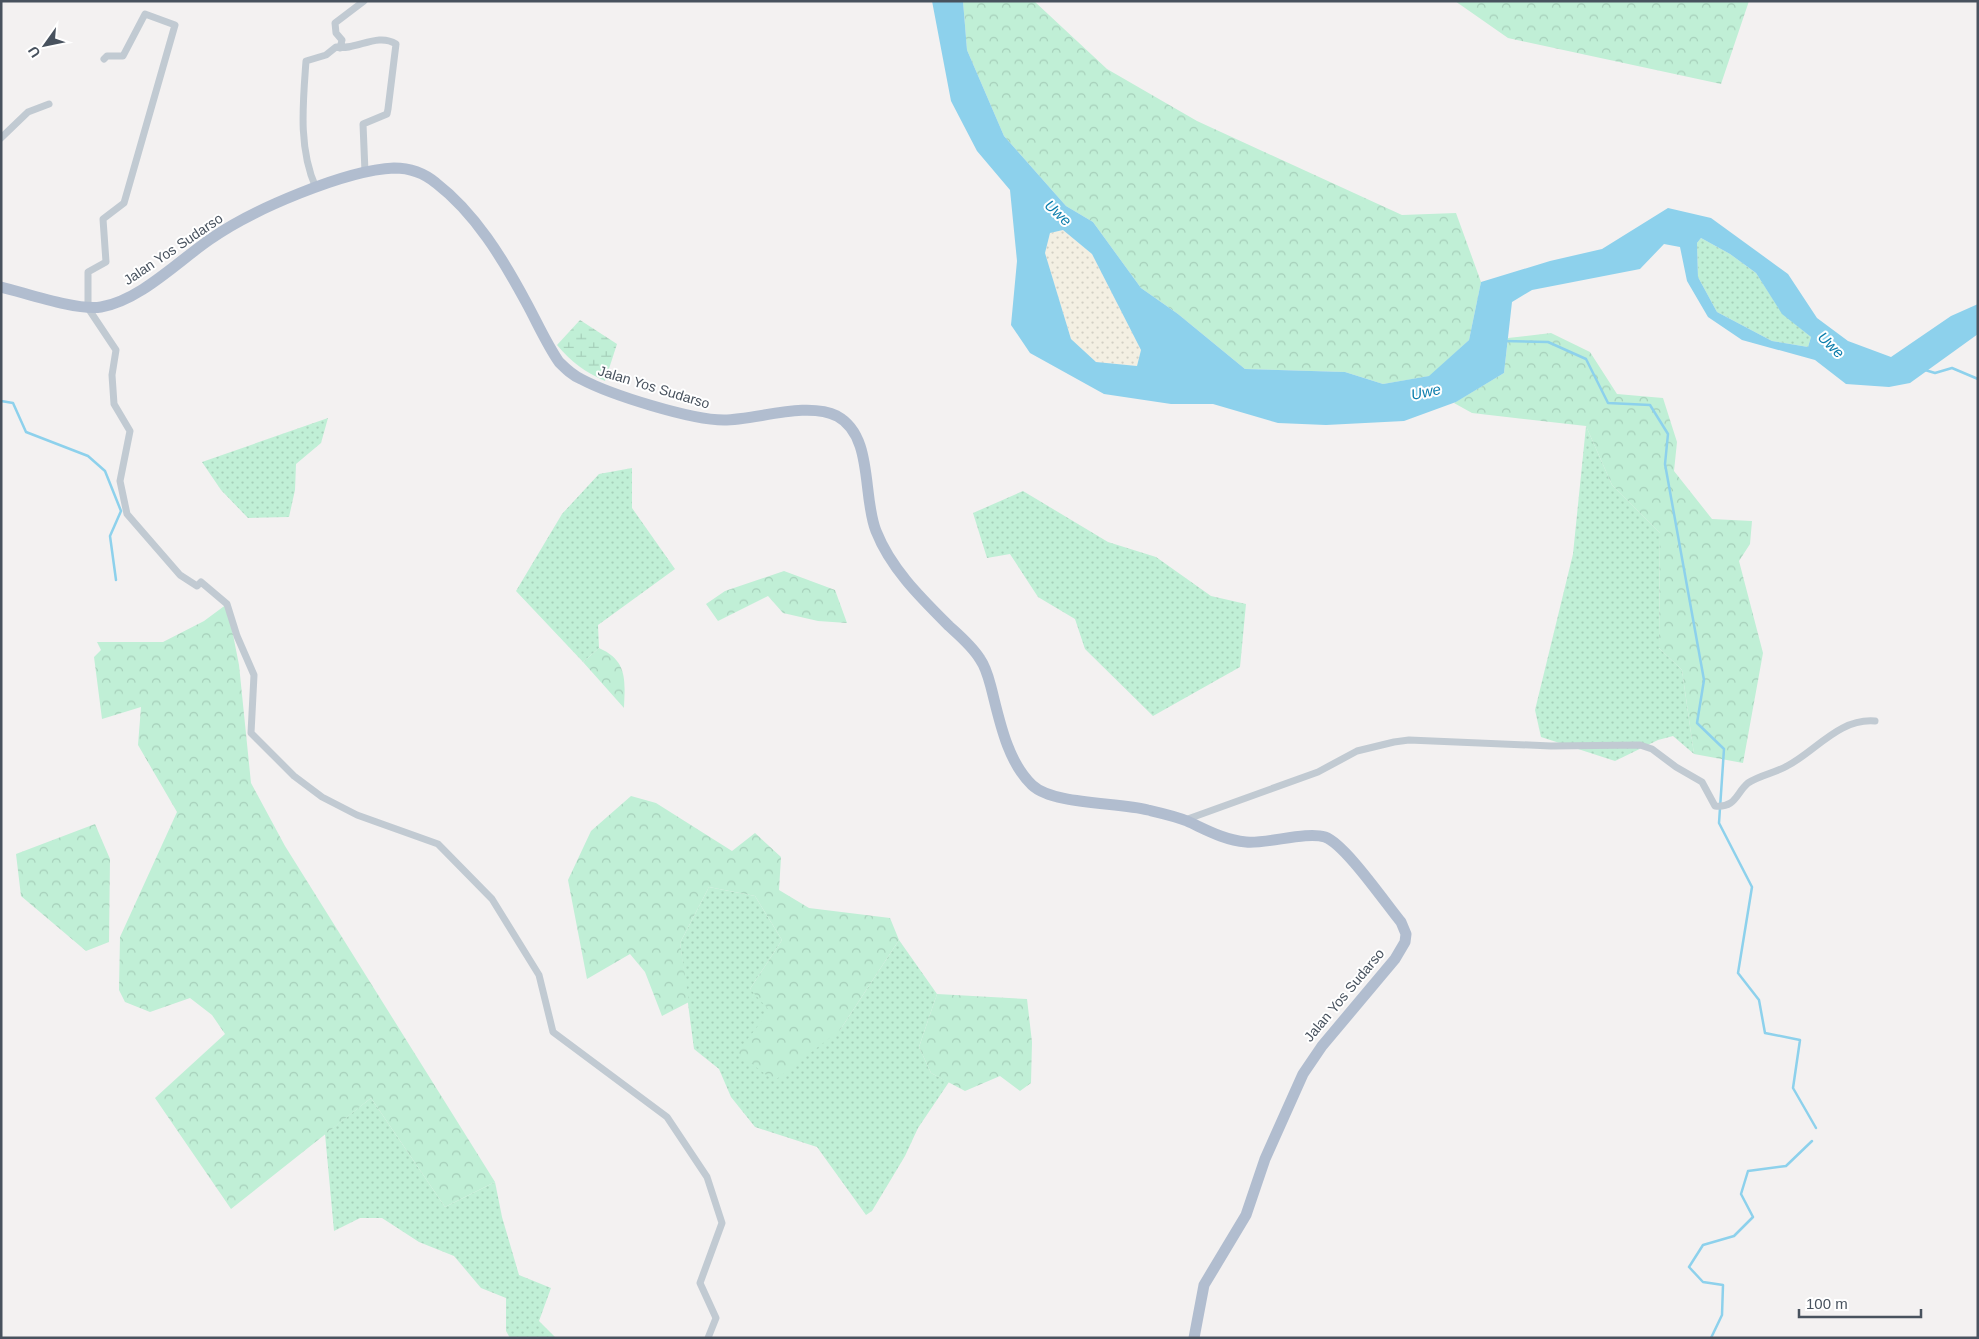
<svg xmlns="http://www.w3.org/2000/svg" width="1979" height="1339" font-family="Helvetica,sans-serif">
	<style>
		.grass { fill: url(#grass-dots) }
		.forest { fill: url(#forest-crowns) }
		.wetland { fill: url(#wetland-marsh) }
		.sand { fill: url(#sand-dots) }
		.water { fill: #8dd1ec; fill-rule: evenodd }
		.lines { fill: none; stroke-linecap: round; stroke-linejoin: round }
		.stream { stroke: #8dd1ec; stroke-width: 2.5 }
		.minor { stroke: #c1cad2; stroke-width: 7 }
		.primary { stroke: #b1bdcf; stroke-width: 11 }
		.labels { text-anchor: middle; stroke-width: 4; stroke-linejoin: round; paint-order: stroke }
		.street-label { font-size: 14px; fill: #48525e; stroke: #fff }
		.water-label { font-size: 15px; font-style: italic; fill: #0d7eac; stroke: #fff }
	</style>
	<defs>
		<pattern id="grass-dots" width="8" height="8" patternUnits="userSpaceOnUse" patternTransform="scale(1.25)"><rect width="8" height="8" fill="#c0efd6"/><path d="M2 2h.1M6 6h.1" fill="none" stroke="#a6cfba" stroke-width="1.8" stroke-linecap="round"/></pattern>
		<pattern id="forest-crowns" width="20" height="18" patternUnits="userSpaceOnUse" patternTransform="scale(1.25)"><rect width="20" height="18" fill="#c0efd6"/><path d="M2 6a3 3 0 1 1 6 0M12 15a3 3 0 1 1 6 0" fill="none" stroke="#a6cfba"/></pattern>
		<pattern id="wetland-marsh" width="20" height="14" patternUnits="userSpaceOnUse" patternTransform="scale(1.25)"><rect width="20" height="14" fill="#c0efd6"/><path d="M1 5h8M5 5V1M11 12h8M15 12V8" fill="none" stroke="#a6cfba"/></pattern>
		<pattern id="sand-dots" width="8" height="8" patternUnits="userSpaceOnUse" patternTransform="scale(1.25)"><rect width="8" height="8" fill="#f3efe2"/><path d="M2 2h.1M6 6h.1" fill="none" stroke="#d2cfc4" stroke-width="1.8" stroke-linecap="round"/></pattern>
	</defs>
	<rect width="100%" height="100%" fill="#f3f1f1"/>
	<path class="grass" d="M 1701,238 L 1730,254 L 1756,273 L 1782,313 L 1811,337 L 1808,347 L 1772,341 L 1717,312 L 1698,277 L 1697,243 Z
		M 328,418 L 321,443 L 296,464 L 295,490 L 289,517 L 248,518 L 221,490 L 202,462 Z
		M 1586,426 L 1612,485 L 1660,533 L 1659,648 L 1682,670 L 1694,754 L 1673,736 L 1658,740 L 1615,761 L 1541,737 L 1535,710 L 1573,554 Z
		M 632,468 L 632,508 L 675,569 L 598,625 L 599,648 L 583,662 L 516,591 L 562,514 L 599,474 Z
		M 1023,491 L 1108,542 L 1156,557 L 1211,596 L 1246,604 L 1240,667 L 1153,716 L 1085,649 L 1075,619 L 1038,597 L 1010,554 L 987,558 L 973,513 Z
		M 709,887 L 755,896 L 782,940 L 750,989 L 840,1030 L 899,940 L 937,994 L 919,1047 L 931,1073 L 949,1082 L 918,1128 L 905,1156 L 872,1211 L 866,1215 L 817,1147 L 755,1127 L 731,1097 L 719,1069 L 694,1049 L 680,943 Z
		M 371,1098 L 445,1207 L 495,1182 L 502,1217 L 519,1275 L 551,1288 L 539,1321 L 556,1338 L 510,1338 L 506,1331 L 506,1298 L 481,1288 L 454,1256 L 419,1242 L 382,1218 L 360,1218 L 334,1231 L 325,1134 Z"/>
	<path class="forest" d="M 963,1 L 1034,1 L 1107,69 L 1197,121 L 1402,215 L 1456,213 L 1481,282 L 1469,340 L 1430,376 L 1383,384 L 1345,372 L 1245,369 L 1178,314 L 1141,288 L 1093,222 L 1066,206 L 1004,136 L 967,50 Z
		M 1455,1 L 1749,1 L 1721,84 L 1508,38 Z
		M 1551,333 L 1590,352 L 1617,394 L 1663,398 L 1677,442 L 1674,471 L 1712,519 L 1752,521 L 1750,544 L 1739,561 L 1763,653 L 1743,763 L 1694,754 L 1682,670 L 1659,648 L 1660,533 L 1612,485 L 1586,426 L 1472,413 L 1454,403 L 1504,373 L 1508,338 Z
		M 784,571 L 835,590 L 847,623 L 818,621 L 783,613 L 768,596 L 718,621 L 706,604 L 725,591 Z
		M 227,604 L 239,665 L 251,783 L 285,846 L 495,1182 L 445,1207 L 371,1098 L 231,1209 L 155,1098 L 225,1034 L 212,1015 L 190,998 L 150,1012 L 125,1002 L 119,990 L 120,937 L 177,812 L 138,745 L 141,707 L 102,719 L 94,657 L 101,650 L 97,642 L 163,642 L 204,621 Z
		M 599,648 C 628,661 625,680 624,708 L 583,662 Z
		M 631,796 L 656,803 L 732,851 L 755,833 L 781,857 L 779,890 L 809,908 L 890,918 L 899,940 L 840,1030 L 774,1081 L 737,1052 L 770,1011 L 750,989 L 782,940 L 755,896 L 709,887 L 680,943 L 689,1002 L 662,1016 L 645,972 L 630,954 L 587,979 L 568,880 L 591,831 Z
		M 95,824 L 110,859 L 109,942 L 86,951 L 21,896 L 16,854 Z
		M 937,994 L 1027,999 L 1032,1042 L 1031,1083 L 1020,1091 L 1000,1076 L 965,1091 L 931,1073 L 919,1047 Z"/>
	<path class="wetland" d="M 580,320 L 617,344 L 605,381 C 585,372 571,362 557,345 Z"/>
	<path class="sand" d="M 1063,230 L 1092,254 L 1141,350 L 1137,366 L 1096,362 L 1071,339 L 1045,253 L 1050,233 Z"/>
	<path class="water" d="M 932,1 L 963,1 L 967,50 L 1004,136 L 1066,206 L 1093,222 L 1141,288 L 1178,314 L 1245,369 L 1345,372 L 1383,384 L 1429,376 L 1469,340 L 1481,282 L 1550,261 L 1602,249 L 1668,208 L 1711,218 L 1788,274 L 1817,318 L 1848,341 L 1891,357 L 1951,316 L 1978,304 L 1978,334 L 1910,383 L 1889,387 L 1846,384 L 1815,360 L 1742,340 L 1708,317 L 1687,281 L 1680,247 L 1664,244 L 1640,269 L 1532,290 L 1512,302 L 1504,373 L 1456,402 L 1404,421 L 1326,425 L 1278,423 L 1213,404 L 1171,404 L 1104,394 L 1030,353 L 1011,325 L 1017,261 L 1010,190 L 977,151 L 951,101 ZM 1063,230 L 1092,254 L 1141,350 L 1137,366 L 1096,362 L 1071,339 L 1045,253 L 1050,233 ZM 1701,238 L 1730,254 L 1756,273 L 1782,314 L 1811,337 L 1808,347 L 1772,341 L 1717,312 L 1698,277 L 1697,243 Z"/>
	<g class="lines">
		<path class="stream" d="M 1504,341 L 1548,342 L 1586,359 L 1608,403 L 1650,405 L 1668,434 L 1665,464 L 1704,680 L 1697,723 L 1724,749 L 1719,823 L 1752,887 L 1738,973 L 1759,1000 L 1765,1033 L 1800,1040 L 1793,1088 L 1816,1128
			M 1925,370 L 1935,373 L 1952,368 L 1978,379
			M 1,401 L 13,403 L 26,432 L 88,456 L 105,471 L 121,511 L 110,536 L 116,580
			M 1711,1338 L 1722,1315 L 1723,1285 L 1703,1282 L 1689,1267 L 1703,1245 L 1734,1236 L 1753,1217 L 1741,1194 L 1748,1171 L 1786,1166 L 1812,1141"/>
		<path class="minor" d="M 340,48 L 342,40 L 336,33 L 335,23 L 364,1
			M 104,59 L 107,56 L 123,56 L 145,14 L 175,25 L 124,203 L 103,219 L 106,262 L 88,272 L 88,308 L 116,350 L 112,375 L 114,404 L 130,431 L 120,481 L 127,514 L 180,575 L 197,586 L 201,582 L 227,604 L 237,636 L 254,675 L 251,733 L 294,776 L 322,797 L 357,815 L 438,844 L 492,899 L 539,975 L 553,1032 L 667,1117 L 707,1177 L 722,1223 L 700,1283 L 716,1318 L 708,1338
			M 1,138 L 28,112 L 49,104
			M 316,188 C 298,148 303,103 306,61 L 326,55 L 336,47 C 356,51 377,32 396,44 L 388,109 L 387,114 L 363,124 L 365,172
			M 1185,820 L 1318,772 L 1357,751 L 1394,742 L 1409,740 L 1551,746 L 1640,745 L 1652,749 L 1676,767 L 1702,782 L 1715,806 C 1736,808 1736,793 1748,783 C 1760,775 1775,773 1787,766 C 1816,751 1839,718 1875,721"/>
		<path class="primary" d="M 1,287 C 26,293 77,311 101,307 C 141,300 179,260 212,238 C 252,210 345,170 394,168 C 410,168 424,173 436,183 C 475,213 503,259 526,302 C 537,322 546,343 559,362 C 566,369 572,375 581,379 C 611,395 691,420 724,420 C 756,420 807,401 837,416 C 874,436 862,496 876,531 C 891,569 921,598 949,626 C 960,636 972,646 980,659 C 987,669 989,680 992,691 C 1000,723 1008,762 1032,785 C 1053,805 1118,802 1148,810 C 1161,813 1175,816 1187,821 C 1207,830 1224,840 1246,842 C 1268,844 1306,831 1325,837 C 1345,844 1386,904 1401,922 L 1406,934 L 1405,942 L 1395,959 L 1322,1046 L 1303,1074 L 1265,1159 L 1246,1215 L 1204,1285 L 1194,1338"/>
	</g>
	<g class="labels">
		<g class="street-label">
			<text transform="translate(173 249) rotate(-34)" y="5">Jalan Yos Sudarso</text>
			<text transform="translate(654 387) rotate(17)" y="5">Jalan Yos Sudarso</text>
			<text transform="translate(1344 995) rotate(-50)" y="5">Jalan Yos Sudarso</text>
		</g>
		<g class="water-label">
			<text transform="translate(1058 213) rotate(43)" y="5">Uwe</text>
			<text transform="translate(1831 345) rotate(44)" y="5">Uwe</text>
			<text transform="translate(1426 392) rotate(-12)" y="5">Uwe</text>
		</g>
	</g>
	<rect width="1979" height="1339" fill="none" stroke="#48525e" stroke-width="5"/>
	<g transform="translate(45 45) rotate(237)" stroke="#ffffff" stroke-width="4" paint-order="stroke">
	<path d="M0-4L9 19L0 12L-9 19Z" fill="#48525e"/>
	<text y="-8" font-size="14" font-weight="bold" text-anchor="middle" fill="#48525e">U</text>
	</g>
	<path d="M1799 1309v8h122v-8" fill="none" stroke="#48525e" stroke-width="2.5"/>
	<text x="1806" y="1309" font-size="15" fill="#48525e" stroke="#ffffff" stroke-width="4" paint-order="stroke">100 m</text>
</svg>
